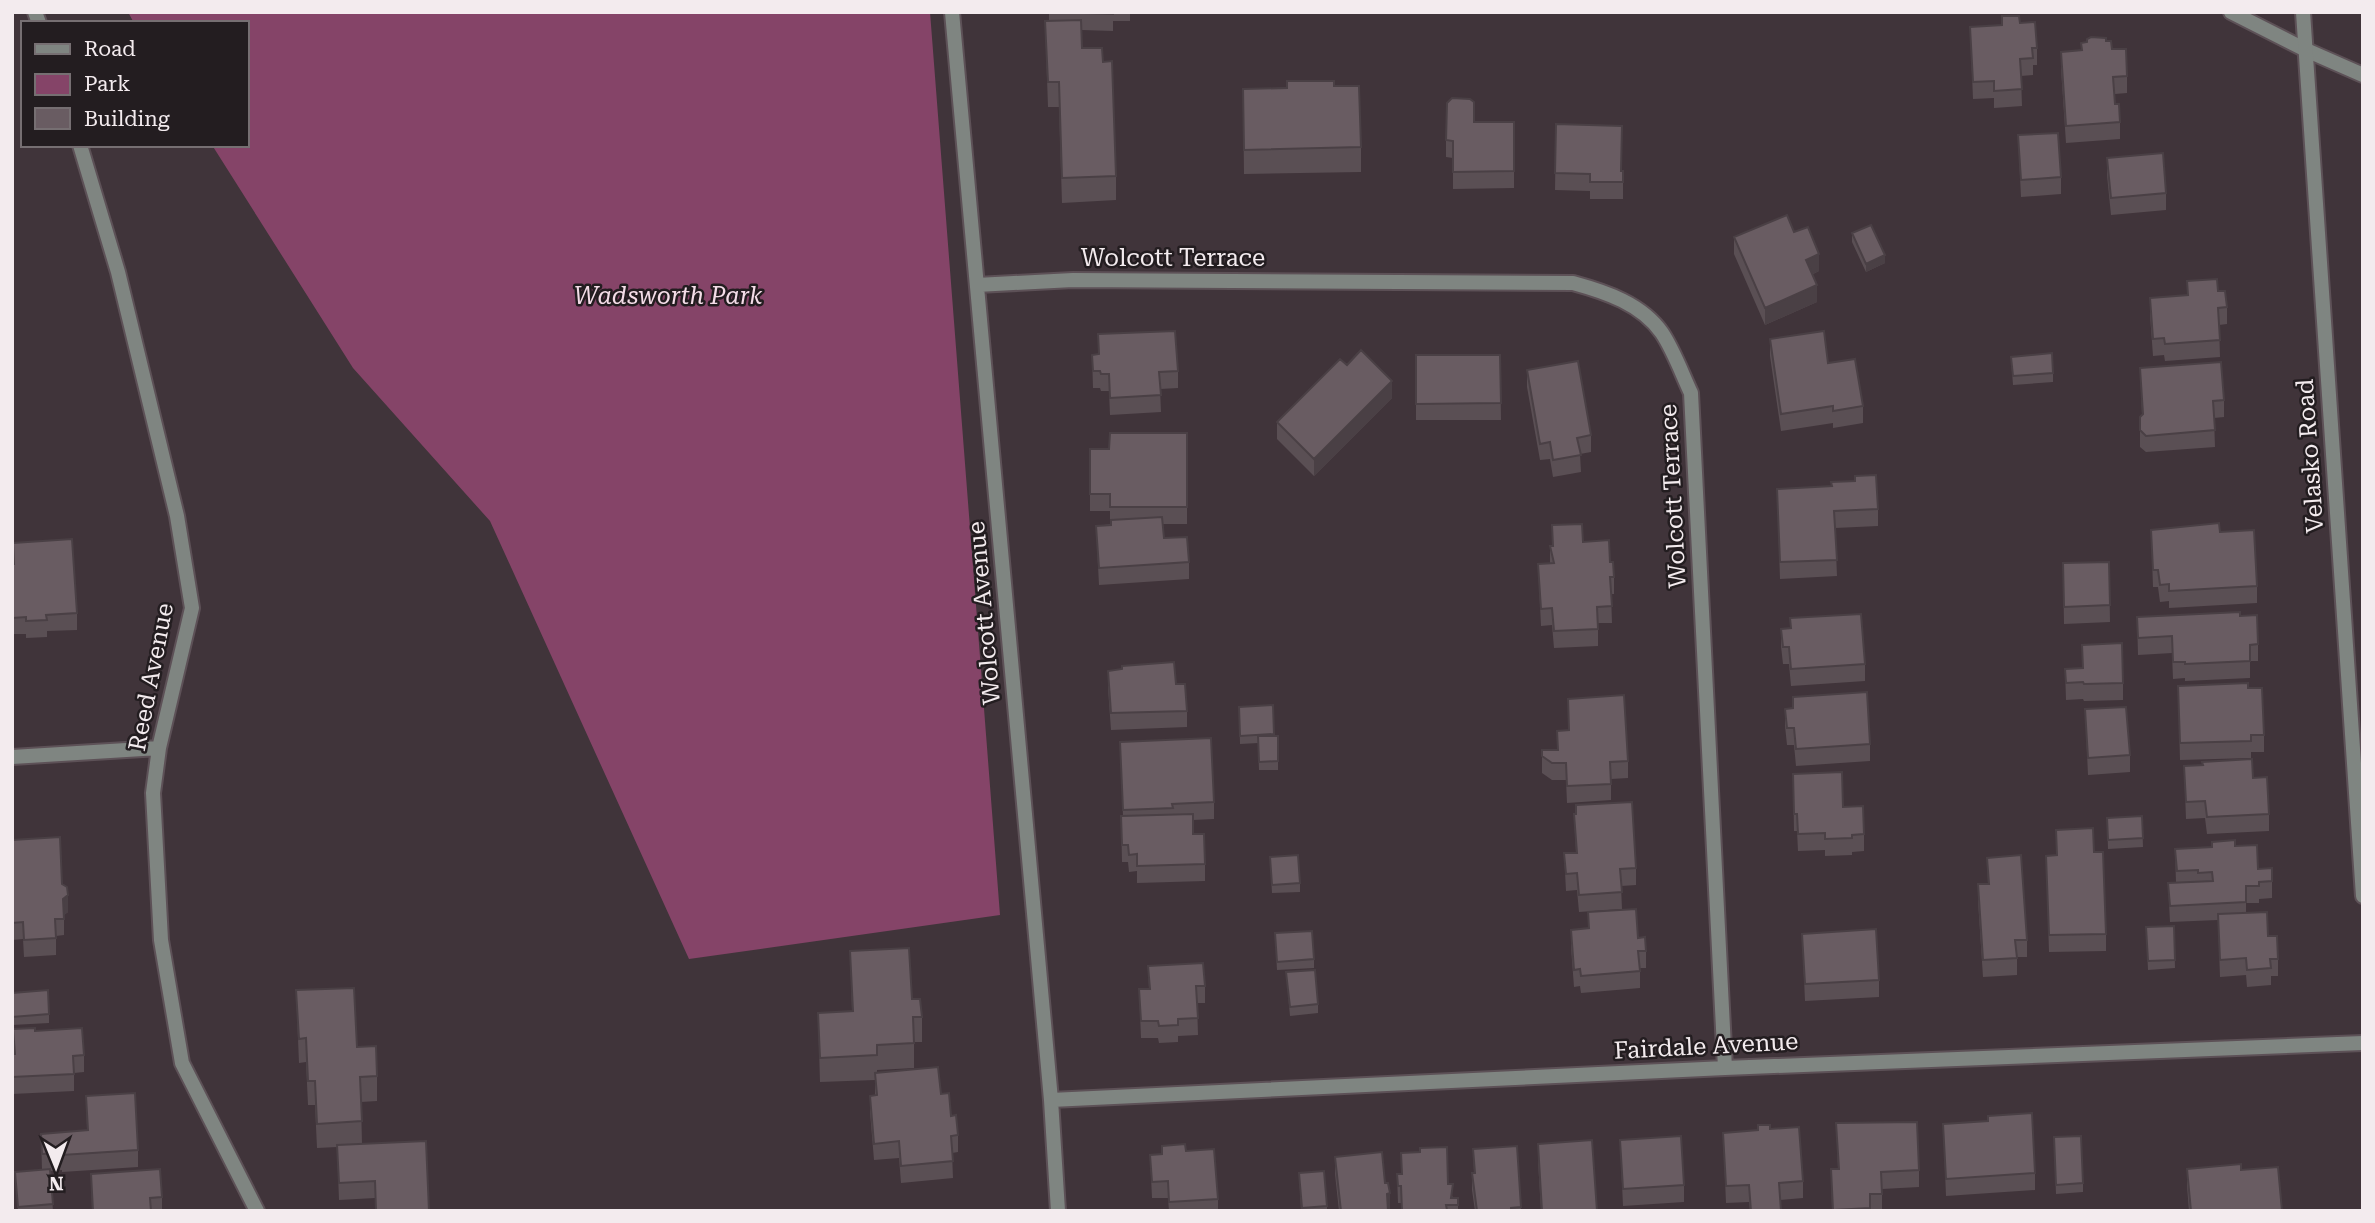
<svg xmlns="http://www.w3.org/2000/svg" width="2375" height="1223" font-family="'Roboto Serif',serif">
	<style>
		.green { fill: #854468 }
		.lines { fill: none; stroke-linecap: round; stroke-linejoin: round }
		.minor-casing { stroke: #5d5157; stroke-width: 18 }
		.tertiary-casing { stroke: #5d5157; stroke-width: 18 }
		.minor { stroke: #7f8581; stroke-width: 14 }
		.tertiary { stroke: #7f8581; stroke-width: 14 }
		.wall { fill: #5a4f54 }
		.shaded-wall { fill: #4a4045 }
		.building { fill: #695c62; stroke: #4a4045; stroke-width: 2 }
		.labels { text-anchor: middle; stroke-width: 5; stroke-linejoin: round; paint-order: stroke }
		.street-label { font-size: 24px; fill: #f3ebee; stroke: #231d20 }
		.park-label { font-size: 24px; font-style: italic; fill: #f4dde8; stroke: #231d20 }
	</style>
	<rect width="100%" height="100%" fill="#40343a"/>
	<path class="green" d="M 128,12 L 930,12 L 1000,915 L 689,959 L 490,521 L 353,368 L 212,145 L 247,145 L 247,23 L 134,23 Z"/>
	<g class="lines">
		<g class="minor-casing">
			<path id="minor" d="M 35,12 L 39,23
				M 952,12 L 1051,1100 L 1058,1211
				M 2231,12 L 2306,50 L 2363,75
				M 80,145 L 118,272 L 177,516 L 192,608 L 159,748 L 153,793 L 161,940 L 182,1063 L 257,1211
				M 977,285 L 1073,280 L 1573,283 C 1606,292 1642,304 1662,333 C 1674,351 1682,374 1691,393 L 1725,1068
				M 12,757 L 159,748
				M 1051,1100 L 1725,1068 L 2363,1043"/>
		</g>
		<g class="tertiary-casing">
			<path id="tertiary" d="M 2303,12 L 2363,896"/>
		</g>
		<use href="#minor" class="minor"/>
		<use href="#tertiary" class="tertiary"/>
	</g>
	<path class="wall" d="M 1049,12 L 1130,12 L 1130,21 L 1113,21 L 1113,31 L 1082,30 L 1082,48 L 1103,62 L 1116,176 L 1116,200 L 1062,203 L 1059,107 L 1048,107 L 1045,21 L 1049,21 Z
		M 2002,16 L 2020,23 L 2037,48 L 2037,65 L 2033,65 L 2033,75 L 2021,76 L 2022,106 L 1994,108 L 1994,98 L 1973,99 L 1970,27 L 2002,25 Z
		M 2106,41 L 2112,49 L 2127,76 L 2127,93 L 2115,94 L 2115,104 L 2120,122 L 2120,139 L 2066,143 L 2061,69 L 2061,52 L 2081,50 L 2081,43 Z
		M 1334,86 L 1361,147 L 1361,172 L 1244,174 L 1243,89 Z
		M 1474,122 L 1514,122 L 1514,188 L 1453,189 L 1453,158 L 1446,157 L 1446,140 Z
		M 1556,124 L 1621,171 L 1623,171 L 1623,199 L 1590,199 L 1590,191 L 1555,190 Z
		M 2018,135 L 2061,177 L 2061,194 L 2021,197 Z
		M 2107,158 L 2166,193 L 2166,210 L 2111,215 L 2107,175 Z
		M 1794,232 L 1819,271 L 1813,274 L 1817,302 L 1765,325 L 1734,254 L 1734,237 Z
		M 1852,233 L 1885,263 L 1866,272 L 1852,242 Z
		M 2187,281 L 2218,291 L 2227,307 L 2227,324 L 2219,325 L 2220,357 L 2165,361 L 2164,355 L 2153,356 L 2150,315 L 2150,298 L 2187,295 Z
		M 1098,334 L 1178,371 L 1178,388 L 1160,389 L 1161,412 L 1110,415 L 1109,391 L 1101,391 L 1100,388 L 1093,388 L 1092,355 L 1098,354 Z
		M 1770,339 L 1828,363 L 1863,406 L 1863,423 L 1833,428 L 1833,423 L 1781,431 L 1770,356 Z
		M 1416,355 L 1500,355 L 1501,420 L 1416,420 Z
		M 2011,357 L 2053,373 L 2053,382 L 2013,385 Z
		M 1347,365 L 1392,398 L 1314,476 L 1277,439 L 1277,422 Z
		M 2140,368 L 2224,400 L 2224,417 L 2214,418 L 2215,447 L 2146,452 L 2140,447 L 2140,417 L 2142,415 Z
		M 1527,370 L 1591,435 L 1591,452 L 1580,454 L 1581,472 L 1553,477 L 1550,459 L 1540,460 L 1527,387 Z
		M 1187,433 L 1187,524 L 1163,524 L 1164,538 L 1189,562 L 1189,579 L 1099,585 L 1096,526 L 1111,524 L 1110,524 L 1110,511 L 1090,511 L 1090,449 L 1109,449 Z
		M 1777,489 L 1878,509 L 1878,526 L 1835,528 L 1837,576 L 1780,579 Z
		M 1552,525 L 1583,542 L 1610,562 L 1614,577 L 1614,594 L 1611,594 L 1612,623 L 1598,623 L 1598,646 L 1554,648 L 1552,625 L 1541,626 L 1538,564 L 1550,563 L 1550,546 L 1552,546 Z
		M 2151,530 L 2220,532 L 2257,586 L 2257,603 L 2169,608 L 2169,601 L 2160,602 L 2158,587 L 2153,587 Z
		M 13,543 L 77,613 L 77,630 L 47,631 L 47,637 L 26,638 L 26,634 L 12,634 Z
		M 2109,562 L 2110,622 L 2064,624 L 2063,563 Z
		M 2240,616 L 2258,644 L 2258,661 L 2250,661 L 2250,678 L 2185,681 L 2185,678 L 2173,679 L 2172,653 L 2138,655 L 2137,617 Z
		M 1790,618 L 1865,664 L 1865,681 L 1791,686 L 1789,664 L 1783,664 L 1781,646 L 1781,629 L 1790,628 Z
		M 2082,645 L 2123,683 L 2123,700 L 2084,701 L 2083,699 L 2066,700 L 2065,669 L 2083,668 Z
		M 1108,671 L 1187,711 L 1187,727 L 1111,730 L 1108,688 Z
		M 2178,686 L 2248,688 L 2264,735 L 2264,752 L 2251,752 L 2251,758 L 2180,760 Z
		M 1793,697 L 1870,744 L 1870,761 L 1796,766 L 1794,745 L 1787,745 L 1785,726 L 1785,709 L 1793,708 Z
		M 1568,699 L 1628,761 L 1628,778 L 1611,779 L 1611,800 L 1567,803 L 1566,780 L 1552,780 L 1542,773 L 1542,750 L 1557,750 L 1557,731 L 1568,730 Z
		M 1273,705 L 1274,736 L 1278,736 L 1278,770 L 1259,770 L 1258,743 L 1240,744 L 1239,707 Z
		M 2085,709 L 2130,755 L 2130,772 L 2088,775 Z
		M 1120,742 L 1214,802 L 1214,819 L 1193,820 L 1193,834 L 1205,864 L 1205,881 L 1137,883 L 1137,871 L 1129,872 L 1128,862 L 1122,862 L 1121,816 L 1123,816 Z
		M 2184,766 L 2253,778 L 2269,814 L 2269,831 L 2207,834 L 2205,818 L 2186,819 Z
		M 1793,774 L 1843,807 L 1864,834 L 1864,851 L 1852,852 L 1852,855 L 1825,856 L 1825,850 L 1798,851 L 1797,831 L 1794,831 Z
		M 1574,814 L 1636,868 L 1636,885 L 1621,886 L 1622,909 L 1579,912 L 1577,890 L 1566,891 L 1564,853 L 1576,853 Z
		M 2142,816 L 2143,847 L 2108,849 L 2107,818 Z
		M 2056,830 L 2094,852 L 2106,934 L 2106,951 L 2049,952 L 2046,856 L 2056,855 Z
		M 12,840 L 62,884 L 68,912 L 64,915 L 64,935 L 56,936 L 56,955 L 24,957 L 23,939 L 12,940 Z
		M 2235,846 L 2258,869 L 2272,868 L 2272,898 L 2259,899 L 2259,903 L 2246,903 L 2246,913 L 2268,936 L 2278,959 L 2278,976 L 2271,976 L 2271,985 L 2247,987 L 2246,975 L 2220,977 L 2218,920 L 2170,922 L 2168,883 L 2176,883 L 2175,849 Z
		M 1270,857 L 1300,883 L 1300,892 L 1272,893 Z
		M 1987,858 L 2027,940 L 2027,957 L 2017,957 L 2017,975 L 1983,977 L 1978,901 L 1978,884 L 1988,884 Z
		M 1588,912 L 1638,938 L 1646,951 L 1646,968 L 1640,968 L 1640,988 L 1581,993 L 1580,986 L 1574,987 L 1571,947 L 1571,930 L 1588,928 Z
		M 2174,926 L 2175,968 L 2148,970 L 2146,927 Z
		M 1275,933 L 1314,959 L 1314,968 L 1277,970 Z
		M 1802,934 L 1879,980 L 1879,997 L 1805,1001 Z
		M 850,951 L 912,999 L 922,1017 L 922,1042 L 914,1042 L 914,1068 L 877,1070 L 877,1073 L 941,1094 L 958,1135 L 958,1152 L 952,1153 L 953,1178 L 901,1183 L 899,1158 L 874,1160 L 870,1112 L 870,1096 L 875,1095 L 875,1080 L 820,1082 L 818,1013 L 852,1011 Z
		M 1148,966 L 1205,986 L 1205,1003 L 1197,1003 L 1198,1035 L 1178,1036 L 1178,1042 L 1159,1043 L 1158,1038 L 1141,1038 L 1139,989 L 1149,989 Z
		M 1286,972 L 1318,1004 L 1318,1013 L 1290,1016 Z
		M 296,990 L 357,1047 L 377,1076 L 377,1101 L 361,1102 L 362,1144 L 429,1211 L 375,1211 L 375,1198 L 339,1200 L 337,1147 L 317,1148 L 315,1105 L 308,1105 L 306,1062 L 299,1063 Z
		M 12,993 L 49,1014 L 49,1023 L 12,1025 Z
		M 13,1029 L 35,1031 L 84,1055 L 84,1072 L 74,1073 L 74,1091 L 12,1094 L 12,1054 L 14,1054 Z
		M 86,1096 L 138,1150 L 138,1167 L 62,1172 L 62,1170 L 50,1171 L 53,1211 L 18,1211 L 15,1172 L 42,1170 L 41,1134 L 87,1130 Z
		M 1988,1116 L 2035,1173 L 2035,1190 L 1946,1196 L 1943,1124 L 1988,1121 Z
		M 1836,1123 L 1919,1170 L 1919,1187 L 1882,1189 L 1882,1211 L 1832,1211 L 1831,1169 L 1838,1169 Z
		M 1770,1129 L 1803,1181 L 1803,1198 L 1780,1200 L 1781,1211 L 1750,1211 L 1749,1202 L 1726,1203 L 1723,1133 Z
		M 1620,1140 L 1684,1185 L 1684,1202 L 1623,1206 Z
		M 1538,1144 L 1597,1211 L 1601,1211 L 1541,1211 L 1538,1161 Z
		M 1162,1146 L 1186,1151 L 1218,1199 L 1218,1211 L 1169,1211 L 1168,1198 L 1152,1198 L 1150,1155 L 1162,1154 Z
		M 1517,1146 L 1521,1211 L 1475,1211 L 1472,1190 L 1472,1173 L 1474,1173 L 1473,1149 Z
		M 2054,1146 L 2083,1183 L 2083,1192 L 2056,1194 Z
		M 1401,1153 L 1448,1184 L 1453,1198 L 1458,1198 L 1458,1211 L 1401,1211 L 1401,1203 L 1398,1203 L 1397,1174 L 1402,1174 Z
		M 1335,1157 L 1385,1183 L 1390,1210 L 1339,1211 L 1335,1174 Z
		M 2187,1169 L 2241,1170 L 2282,1211 L 2189,1211 L 2187,1186 Z
		M 1299,1173 L 1327,1206 L 1327,1211 L 1301,1211 Z
		M 91,1174 L 162,1197 L 162,1211 L 92,1211 Z"/>
	<path class="shaded-wall" d="M 1819,254 L 1819,271 L 1806,277 L 1806,260 Z
		M 1885,255 L 1885,263 L 1866,272 L 1866,264 Z
		M 1817,285 L 1817,302 L 1765,325 L 1765,308 Z
		M 1392,381 L 1392,398 L 1314,476 L 1314,459 Z
		M 68,895 L 68,912 L 63,916 L 63,899 Z
		M 1390,1193 L 1390,1210 L 1387,1211 L 1387,1194 Z"/>
	<path class="building" d="M 1057,12 L 1113,12 L 1113,14 Z
		M 2002,16 L 2019,16 L 2020,23 L 2035,22 L 2037,48 L 2032,48 L 2033,58 L 2020,59 L 2022,89 L 1994,91 L 1994,81 L 1973,82 L 1970,27 L 2002,25 Z
		M 1081,20 L 1082,48 L 1102,48 L 1103,62 L 1112,61 L 1116,176 L 1062,178 L 1059,82 L 1048,82 L 1045,21 Z
		M 2091,37 L 2106,38 L 2106,41 L 2111,41 L 2112,49 L 2126,49 L 2127,76 L 2113,77 L 2115,104 L 2119,104 L 2120,122 L 2066,126 L 2061,52 L 2082,50 L 2081,43 L 2087,42 L 2087,39 Z
		M 1287,81 L 1334,81 L 1334,86 L 1359,86 L 1361,147 L 1244,150 L 1243,89 L 1287,88 Z
		M 1452,98 L 1470,99 L 1474,102 L 1474,122 L 1514,122 L 1514,171 L 1453,172 L 1453,141 L 1446,140 L 1447,103 Z
		M 1556,124 L 1622,126 L 1621,171 L 1623,171 L 1623,182 L 1590,182 L 1590,174 L 1555,173 Z
		M 2058,133 L 2061,177 L 2021,180 L 2018,135 Z
		M 2163,153 L 2166,193 L 2111,198 L 2107,158 Z
		M 1787,215 L 1794,232 L 1808,227 L 1819,254 L 1806,260 L 1817,285 L 1765,308 L 1734,237 Z
		M 1871,225 L 1885,255 L 1866,264 L 1852,233 Z
		M 2217,279 L 2218,291 L 2225,291 L 2227,307 L 2218,308 L 2220,340 L 2165,344 L 2164,338 L 2153,339 L 2150,298 L 2188,295 L 2187,281 Z
		M 1175,331 L 1178,371 L 1159,372 L 1161,395 L 1110,398 L 1109,374 L 1101,374 L 1100,371 L 1093,371 L 1092,355 L 1099,354 L 1098,334 Z
		M 1824,331 L 1828,363 L 1855,359 L 1863,406 L 1833,411 L 1833,406 L 1781,414 L 1770,339 Z
		M 1361,350 L 1392,381 L 1314,459 L 1277,422 L 1340,359 L 1347,365 Z
		M 2052,353 L 2053,373 L 2013,376 L 2011,357 Z
		M 1416,355 L 1500,355 L 1501,403 L 1416,404 Z
		M 1578,361 L 1591,435 L 1577,438 L 1581,455 L 1553,460 L 1550,442 L 1540,444 L 1527,370 Z
		M 2221,362 L 2224,400 L 2213,401 L 2215,430 L 2146,436 L 2140,430 L 2140,417 L 2143,414 L 2140,368 Z
		M 1110,433 L 1187,433 L 1187,507 L 1110,507 L 1110,494 L 1090,494 L 1090,449 L 1109,449 Z
		M 1876,475 L 1878,509 L 1834,511 L 1837,560 L 1780,562 L 1777,489 L 1832,486 L 1831,482 L 1855,481 L 1855,476 Z
		M 1162,517 L 1164,538 L 1187,537 L 1189,562 L 1099,568 L 1096,526 L 1111,525 L 1111,520 Z
		M 2219,523 L 2220,532 L 2254,530 L 2257,586 L 2169,591 L 2169,584 L 2160,585 L 2158,570 L 2153,570 L 2151,530 Z
		M 1582,524 L 1583,542 L 1609,540 L 1610,562 L 1613,562 L 1614,577 L 1610,577 L 1612,606 L 1597,607 L 1598,629 L 1554,631 L 1552,608 L 1541,609 L 1538,564 L 1554,563 L 1550,546 L 1553,546 L 1552,525 Z
		M 72,539 L 77,613 L 46,615 L 47,620 L 26,621 L 26,617 L 12,618 L 12,564 L 14,564 L 13,543 Z
		M 2109,562 L 2110,605 L 2064,607 L 2063,563 Z
		M 2240,612 L 2240,616 L 2257,615 L 2258,644 L 2250,645 L 2250,661 L 2185,664 L 2185,662 L 2173,662 L 2172,636 L 2138,638 L 2137,617 Z
		M 1861,614 L 1865,664 L 1791,669 L 1789,647 L 1783,647 L 1781,629 L 1791,628 L 1790,618 Z
		M 2122,643 L 2123,683 L 2084,684 L 2083,682 L 2066,683 L 2065,669 L 2083,668 L 2082,645 Z
		M 1174,662 L 1176,684 L 1185,684 L 1187,711 L 1111,713 L 1108,671 L 1122,669 L 1122,666 Z
		M 2248,683 L 2248,688 L 2262,688 L 2264,735 L 2251,735 L 2251,741 L 2180,743 L 2178,686 Z
		M 1867,692 L 1870,744 L 1796,749 L 1794,728 L 1787,728 L 1785,709 L 1793,708 L 1793,697 Z
		M 1624,695 L 1628,761 L 1610,762 L 1611,784 L 1567,786 L 1566,763 L 1552,763 L 1542,756 L 1542,750 L 1558,750 L 1557,731 L 1569,730 L 1568,699 Z
		M 1273,705 L 1274,734 L 1240,736 L 1239,707 Z
		M 2126,707 L 2130,755 L 2088,758 L 2085,709 Z
		M 1258,736 L 1278,736 L 1278,761 L 1259,762 Z
		M 1211,738 L 1214,802 L 1172,804 L 1173,808 L 1123,810 L 1120,742 Z
		M 2252,759 L 2253,778 L 2267,777 L 2269,814 L 2207,817 L 2205,801 L 2186,802 L 2184,766 L 2203,765 L 2202,762 Z
		M 1842,772 L 1843,807 L 1863,806 L 1864,834 L 1852,835 L 1852,838 L 1825,839 L 1825,833 L 1798,834 L 1797,814 L 1794,814 L 1793,774 Z
		M 1632,802 L 1636,868 L 1620,869 L 1622,892 L 1579,895 L 1577,873 L 1566,874 L 1564,853 L 1577,853 L 1574,814 L 1576,814 L 1576,805 Z
		M 1193,814 L 1193,834 L 1204,834 L 1205,864 L 1137,866 L 1137,854 L 1129,855 L 1128,845 L 1122,845 L 1121,816 Z
		M 2142,816 L 2143,838 L 2108,840 L 2107,818 Z
		M 2093,828 L 2094,852 L 2103,852 L 2106,934 L 2049,935 L 2046,856 L 2057,855 L 2056,830 Z
		M 60,837 L 62,884 L 67,887 L 68,895 L 63,899 L 64,919 L 55,919 L 56,938 L 24,940 L 23,922 L 12,923 L 12,840 Z
		M 2235,840 L 2235,846 L 2257,845 L 2258,869 L 2272,868 L 2272,881 L 2259,882 L 2259,886 L 2246,886 L 2246,902 L 2170,906 L 2168,883 L 2213,881 L 2212,872 L 2198,873 L 2198,870 L 2177,871 L 2175,849 L 2212,847 L 2212,842 Z
		M 1298,855 L 1300,883 L 1272,885 L 1270,857 Z
		M 2021,855 L 2027,940 L 2015,940 L 2017,958 L 1983,960 L 1978,884 L 1989,884 L 1987,858 Z
		M 1636,909 L 1638,938 L 1645,937 L 1646,951 L 1638,951 L 1640,971 L 1581,976 L 1580,969 L 1574,970 L 1571,930 L 1589,928 L 1588,912 Z
		M 2267,912 L 2268,936 L 2277,936 L 2278,959 L 2270,959 L 2271,968 L 2247,970 L 2246,958 L 2220,960 L 2218,914 Z
		M 2174,926 L 2175,960 L 2148,961 L 2146,927 Z
		M 1876,929 L 1879,980 L 1805,984 L 1802,934 Z
		M 1312,931 L 1314,959 L 1277,962 L 1275,933 Z
		M 909,948 L 912,999 L 920,999 L 922,1017 L 913,1017 L 914,1043 L 877,1045 L 877,1055 L 820,1058 L 818,1013 L 853,1011 L 850,951 Z
		M 1203,963 L 1205,986 L 1196,986 L 1198,1018 L 1178,1019 L 1178,1025 L 1159,1026 L 1158,1021 L 1141,1021 L 1139,989 L 1150,989 L 1148,966 Z
		M 1315,970 L 1318,1004 L 1290,1007 L 1286,972 Z
		M 354,988 L 357,1047 L 376,1046 L 377,1076 L 360,1077 L 362,1121 L 317,1124 L 315,1081 L 308,1081 L 306,1038 L 299,1039 L 296,990 Z
		M 48,990 L 49,1014 L 12,1017 L 12,993 Z
		M 35,1028 L 35,1031 L 82,1028 L 84,1055 L 73,1056 L 74,1074 L 12,1077 L 12,1054 L 15,1054 L 13,1029 Z
		M 938,1067 L 941,1094 L 949,1093 L 951,1116 L 956,1115 L 958,1135 L 951,1136 L 953,1161 L 901,1166 L 899,1141 L 874,1144 L 870,1096 L 877,1095 L 875,1073 Z
		M 135,1093 L 138,1150 L 62,1155 L 62,1153 L 42,1154 L 41,1134 L 88,1130 L 86,1096 Z
		M 2032,1113 L 2035,1173 L 1946,1179 L 1943,1124 L 1988,1121 L 1988,1116 Z
		M 1917,1122 L 1919,1170 L 1881,1172 L 1882,1194 L 1870,1194 L 1870,1208 L 1833,1210 L 1831,1169 L 1839,1169 L 1836,1123 Z
		M 1758,1125 L 1770,1125 L 1770,1129 L 1799,1127 L 1803,1181 L 1779,1183 L 1781,1211 L 1751,1211 L 1749,1185 L 1726,1186 L 1723,1133 L 1758,1130 Z
		M 1681,1136 L 1684,1185 L 1623,1189 L 1620,1140 Z
		M 2081,1136 L 2083,1183 L 2056,1185 L 2054,1137 Z
		M 1592,1140 L 1597,1211 L 1601,1211 L 1542,1211 L 1538,1144 Z
		M 426,1141 L 429,1211 L 376,1211 L 375,1181 L 339,1183 L 337,1145 Z
		M 1185,1144 L 1186,1151 L 1214,1149 L 1218,1199 L 1169,1202 L 1168,1181 L 1152,1182 L 1150,1155 L 1162,1154 L 1162,1146 Z
		M 1517,1146 L 1521,1207 L 1511,1208 L 1511,1211 L 1477,1211 L 1472,1173 L 1475,1173 L 1473,1149 Z
		M 1447,1147 L 1448,1184 L 1453,1184 L 1451,1198 L 1458,1198 L 1458,1205 L 1446,1205 L 1447,1210 L 1402,1211 L 1401,1186 L 1398,1186 L 1397,1174 L 1402,1174 L 1401,1153 L 1420,1152 L 1420,1148 Z
		M 1382,1152 L 1385,1183 L 1388,1183 L 1390,1193 L 1387,1194 L 1388,1211 L 1341,1211 L 1335,1157 Z
		M 2241,1164 L 2241,1170 L 2278,1167 L 2282,1211 L 2191,1211 L 2187,1169 Z
		M 50,1169 L 53,1204 L 18,1207 L 15,1172 Z
		M 160,1169 L 162,1197 L 150,1198 L 151,1211 L 93,1211 L 91,1174 Z
		M 1324,1171 L 1327,1206 L 1302,1208 L 1299,1173 Z"/>
	<g class="labels">
		<g class="street-label">
			<text x="1173" y="266">Wolcott Terrace</text>
			<text transform="translate(2310 456) rotate(-94)" y="8">Velasko Road</text>
			<text transform="translate(1673 496) rotate(-93)" y="8">Wolcott Terrace</text>
			<text transform="translate(984 613) rotate(-95)" y="8">Wolcott Avenue</text>
			<text transform="translate(151 677) rotate(-79)" y="8">Reed Avenue</text>
			<text transform="translate(1706 1046) rotate(-3)" y="8">Fairdale Avenue</text>
		</g>
		<g class="park-label">
			<text x="668" y="304">Wadsworth Park</text>
		</g>
	</g>
	<rect width="2375" height="1223" fill="none" stroke="#f3ebee" stroke-width="28"/>
	<rect x="21" y="21" width="228" height="126" fill="#231d20" stroke="#766f72" stroke-width="2"/>
	<rect x="35" y="44" width="35" height="10" fill="#7f8581" stroke="#766f72" stroke-width="2"/>
	<text x="84" y="56" font-size="21" fill="#f3ebee">Road</text>
	<rect x="35" y="74" width="35" height="21" fill="#854468" stroke="#766f72" stroke-width="2"/>
	<text x="84" y="91" font-size="21" fill="#f3ebee">Park</text>
	<rect x="35" y="108" width="35" height="21" fill="#695c62" stroke="#766f72" stroke-width="2"/>
	<text x="84" y="126" font-size="21" fill="#f3ebee">Building</text>
	<g transform="translate(56 1167) rotate(179)" stroke="#231d20" stroke-width="5" paint-order="stroke">
	<path d="M0-5L12 26L0 18L-12 26Z" fill="#f3ebee"/>
	<text y="-10" font-size="19" font-weight="bold" text-anchor="middle" fill="#f3ebee">N</text>
	</g>
</svg>
